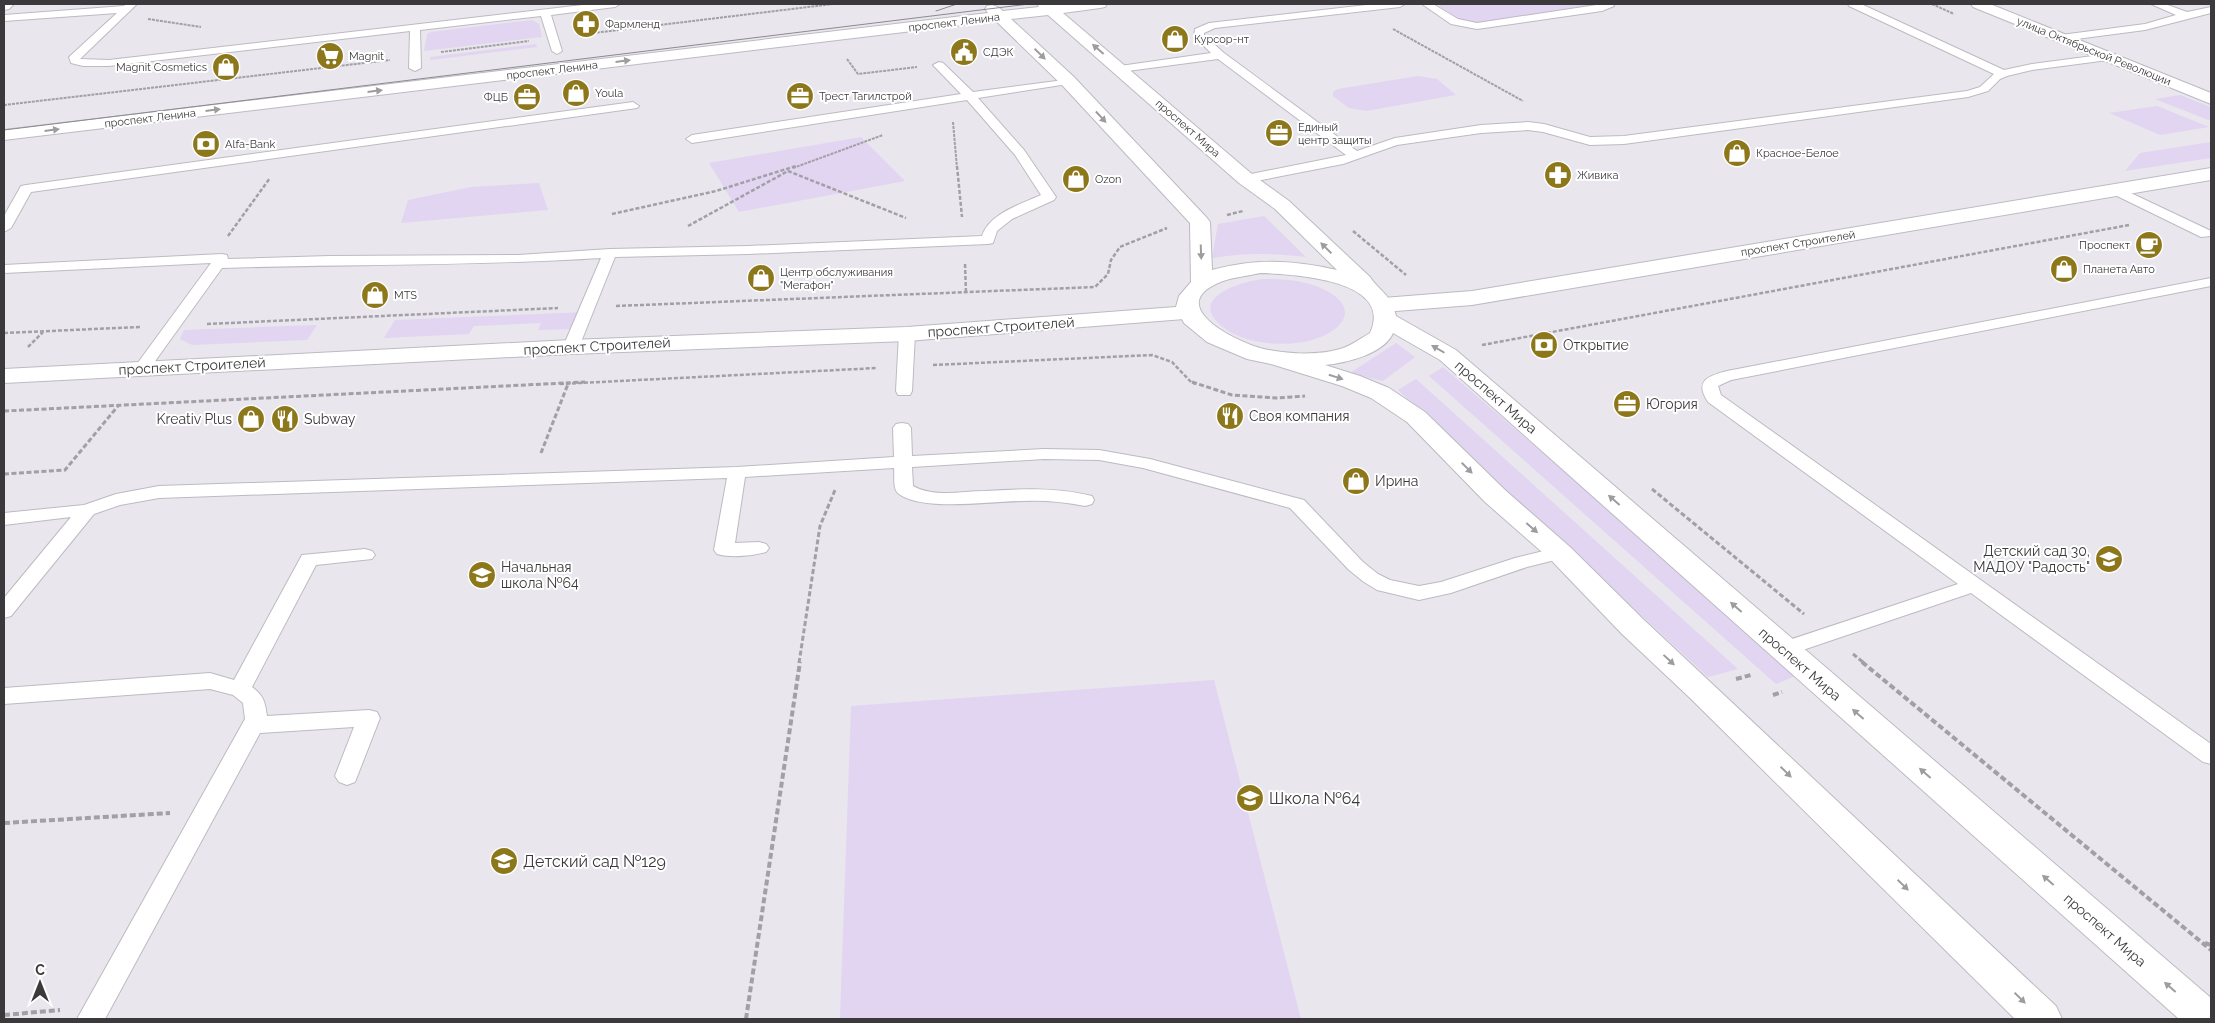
<svg xmlns="http://www.w3.org/2000/svg" width="2215" height="1023" font-family="Raleway,sans-serif">
	<style>
		.green { fill: #e1d5f1 }
		.lines { fill: none; stroke-linecap: round; stroke-linejoin: round }
		.service-casing { stroke: #bdbac1; stroke-width: 2 }
		.minor-casing { stroke: #bdbac1; stroke-width: 2 }
		.tertiary-casing { stroke: #bdbac1; stroke-width: 2 }
		.secondary-casing { stroke: #bdbac1; stroke-width: 2 }
		.path-far3 { stroke: #a2a0a6; stroke-width: 2; stroke-dasharray: 3 1; stroke-linecap: butt }
		.path-far2 { stroke: #a2a0a6; stroke-width: 2.5; stroke-dasharray: 4 2; stroke-linecap: butt }
		.path-far1 { stroke: #a2a0a6; stroke-width: 3; stroke-dasharray: 5 2.5; stroke-linecap: butt }
		.path { stroke: #a2a0a6; stroke-width: 4; stroke-dasharray: 6 3; stroke-linecap: butt }
		.service { fill: #fff; fill-rule: evenodd }
		.minor { fill: #fff; fill-rule: evenodd }
		.tertiary { fill: #fff; fill-rule: evenodd }
		.secondary { fill: #fff; fill-rule: evenodd }
		.tram { stroke: #8c898f; stroke-width: 1 }
		.oneway { fill: #9d9c9e }
		.labels { text-anchor: middle; stroke-width: 4; stroke-linejoin: round; paint-order: stroke }
		.far-street-label { font-size: 11px; fill: #3b393c; stroke: #fff }
		.far-poi-label { font-size: 11px; fill: #3b393c; stroke: #fff; text-anchor: start }
		.street-label { font-size: 14px; fill: #3b393c; stroke: #fff }
		.poi-label { font-size: 14px; fill: #3b393c; stroke: #fff; text-anchor: start }
		.near-poi-label { font-size: 16px; fill: #3b393c; stroke: #fff; text-anchor: start }
	</style>
	<rect width="100%" height="100%" fill="#e9e6ee"/>
	<path class="green" d="M 1442,4 L 1599,4 L 1599,5 L 1482,23 L 1462,20 L 1439,6 Z
		M 532,20 L 539,24 L 542,37 L 424,51 L 427,34 L 431,32 Z
		M 536,44 L 537,47 L 430,60 L 430,57 Z
		M 1418,76 L 1437,79 L 1456,95 L 1366,111 L 1349,108 L 1333,96 L 1333,92 L 1338,89 Z
		M 2180,95 L 2211,107 L 2211,121 L 2155,99 Z
		M 2157,106 L 2209,127 L 2160,135 L 2109,113 Z
		M 861,137 L 905,181 L 739,212 L 709,163 Z
		M 2211,142 L 2211,158 L 2125,171 L 2140,153 Z
		M 539,183 L 548,210 L 401,223 L 408,200 L 471,187 Z
		M 1264,216 L 1306,257 C 1274,253 1244,253 1212,258 L 1218,224 Z
		M 1263,279 C 1283,279 1304,280 1323,289 C 1364,309 1341,333 1308,341 C 1283,347 1244,344 1223,327 C 1186,298 1240,282 1263,279 Z
		M 588,312 L 573,329 L 538,330 L 541,323 L 474,326 L 469,334 L 384,338 L 395,320 Z
		M 317,325 L 307,340 L 192,345 L 180,339 L 184,330 Z
		M 1396,343 L 1415,357 L 1383,381 L 1350,373 Z
		M 1443,367 L 1800,674 L 1776,684 L 1429,376 Z
		M 1416,379 L 1738,669 L 1708,677 L 1398,390 Z
		M 1214,680 L 1301,1019 L 840,1019 L 851,706 Z"/>
	<g class="lines">
		<g class="service-casing">
			<path id="service" d="M 126,4 L 137,4 L 80,59 L 109,60 L 591,4 L 620,4 L 615,7 L 551,15 L 562,51 L 557,54 L 552,51 L 541,16 L 420,30 L 421,68 L 415,71 L 409,68 L 410,31 L 109,66 L 83,66 L 71,63 L 69,57 L 117,13 L 4,21 L 4,15 L 124,6 Z
				M 1375,4 L 1405,4 L 1400,7 L 1215,28 L 1204,33 L 1204,35 L 1224,53 L 1357,151 L 1395,138 L 1481,125 L 1528,122 L 1544,124 L 1590,137 L 1624,136 L 1967,91 L 1980,87 L 1994,74 L 1849,6 L 1848,4 L 1861,4 L 2004,70 L 2032,64 L 2108,54 L 2113,57 L 2108,60 L 2032,70 L 2007,76 L 2000,79 L 1988,91 L 1968,97 L 1624,144 L 1590,145 L 1543,132 L 1528,130 L 1481,133 L 1397,145 L 1343,164 L 1246,183 L 1240,179 L 1241,176 L 1346,155 L 1218,59 L 1120,72 L 1114,69 L 1120,66 L 1211,53 L 1194,36 L 1195,29 L 1209,23 Z
				M 1422,4 L 1433,4 L 1458,19 L 1477,23 L 1603,4 L 1613,4 L 1614,6 L 1602,11 L 1477,29 L 1451,24 Z
				M 2151,4 L 2165,4 L 2187,12 L 2211,7 L 2211,13 L 2145,30 L 2061,41 L 2056,38 L 2061,35 L 2145,24 L 2176,15 Z
				M 939,62 L 943,63 L 973,92 L 1072,79 L 1074,81 L 1072,83 L 1068,84 L 978,98 L 1024,150 L 1056,197 L 1054,200 L 1012,219 L 997,231 L 993,243 L 988,244 L 748,254 L 615,257 L 579,347 L 577,350 L 565,350 L 563,347 L 601,258 C 475,266 348,264 222,268 L 148,371 L 136,371 L 134,368 L 211,263 L 4,273 L 4,265 L 222,254 L 227,255 L 228,259 L 330,256 L 518,255 L 610,249 L 748,246 L 982,236 C 989,213 1022,204 1041,195 L 1015,155 L 967,100 L 692,143 L 686,139 L 692,135 L 961,94 L 933,65 Z
				M 633,102 L 639,106 L 637,108 L 31,192 L 11,228 L 4,232 L 4,216 L 21,186 L 26,185 Z
				M 2116,186 L 2211,231 L 2211,236 L 2201,237 L 2111,193 L 2109,190 Z
				M 2211,278 L 2211,286 L 1731,380 L 1718,386 L 1721,395 L 2211,744 L 2211,764 L 2203,762 L 1971,593 L 1791,654 L 1784,656 L 1777,654 L 1773,649 L 1777,644 L 1958,584 L 1708,402 C 1694,381 1708,376 1727,371 Z
				M 907,329 L 913,331 L 915,334 L 912,391 L 910,395 L 898,395 L 896,391 L 899,334 L 901,331 Z
				M 902,423 L 908,424 L 911,428 L 912,456 L 1044,449 L 1099,450 L 1150,459 L 1304,500 L 1363,562 L 1378,574 L 1390,580 L 1419,586 L 1441,582 L 1515,558 L 1560,547 L 1567,549 L 1570,553 L 1567,557 L 1527,567 L 1451,593 L 1419,600 L 1377,590 L 1364,582 L 1349,570 L 1290,508 L 1143,468 L 1099,460 L 1044,459 L 912,467 L 913,486 C 935,498 961,491 985,491 C 1020,489 1057,487 1092,496 L 1094,500 L 1092,504 L 1085,506 C 1065,502 1044,500 1024,501 C 993,501 923,512 899,494 C 892,489 895,476 894,468 L 745,477 L 735,543 L 759,542 L 766,544 L 769,548 L 766,552 C 752,556 731,558 717,554 L 714,550 L 727,478 L 159,498 L 120,505 L 94,514 L 11,616 L 4,618 L 4,598 L 71,517 L 4,525 L 4,513 L 84,505 L 116,494 L 159,486 L 737,467 L 894,457 L 893,428 L 896,424 Z
				M 365,549 L 372,551 L 375,555 L 372,559 L 316,565 L 252,687 C 264,696 265,702 267,716 L 369,710 L 377,712 L 380,718 L 355,782 L 347,785 L 339,782 L 335,776 L 354,727 L 260,733 L 105,1019 L 77,1019 L 245,719 L 243,703 L 233,695 L 210,689 L 4,704 L 4,688 L 210,673 L 234,680 L 302,555 Z"/>
		</g>
		<g class="minor-casing">
			<path id="minor" d="M 4,4 L 14,4 L 9,9 L 4,10 Z"/>
		</g>
		<g class="tertiary-casing">
			<path id="tertiary" d="M 1971,4 L 1990,4 L 2211,93 L 2211,104 L 1973,7 Z
				M 2211,168 L 2211,180 L 1472,305 L 1383,312 L 1375,310 L 1372,305 L 1375,300 L 1383,298 L 1472,291 Z
				M 1189,306 L 1197,308 L 1200,313 L 1197,318 L 907,341 L 571,354 L 4,383 L 4,369 L 571,340 L 907,327 Z"/>
		</g>
		<g class="secondary-casing">
			<path id="secondary" d="M 1037,4 L 1107,4 L 1105,7 L 1100,8 L 1063,13 L 1253,175 L 1289,201 L 1370,277 C 1380,292 1391,294 1396,316 L 1456,350 L 2211,998 L 2211,1019 L 2179,1019 L 1440,360 L 1393,333 C 1384,354 1346,363 1325,365 L 1360,376 L 1389,388 L 1425,412 L 1505,490 L 1570,547 L 1644,620 L 2056,1006 L 2062,1019 L 2015,1019 L 1689,697 L 1622,634 L 1550,559 L 1485,502 L 1407,422 L 1371,398 L 1342,386 L 1271,364 L 1247,359 L 1207,342 L 1184,323 L 1176,307 L 1179,296 L 1191,282 L 1190,223 L 1062,85 L 996,21 L 4,140 L 4,130 L 988,13 L 985,9 L 987,6 C 994,4 997,6 1003,11 L 1039,7 ZM 1048,15 L 1239,183 L 1275,209 L 1337,270 C 1293,260 1256,258 1212,270 L 1210,222 L 1207,218 L 1074,77 L 1011,19 ZM 1260,273 C 1292,274 1395,279 1370,333 C 1361,338 1351,346 1340,349 C 1317,356 1283,354 1260,348 C 1232,340 1162,304 1223,281 C 1234,277 1248,276 1260,273 Z"/>
		</g>
		<path class="path-far3" d="M 1932,4 L 1954,14
			M 148,19 L 201,27
			M 1393,29 L 1523,101
			M 577,35 L 833,4
			M 441,52 L 529,41
			M 847,59 L 858,74 L 917,67
			M 4,105 L 390,60
			M 953,122 L 957,168
			M 793,168 L 883,135"/>
		<path class="path-far2" d="M 957,166 L 962,217
			M 612,214 L 716,191 L 796,166
			M 1227,215 L 1243,211
			M 688,226 L 788,171 L 906,218
			M 1353,231 L 1406,275
			M 228,236 L 270,178
			M 965,264 L 966,293
			M 616,306 L 1095,287 L 1108,274 L 1111,260 L 1120,247 L 1167,228
			M 207,324 L 558,308
			M 4,333 L 140,327
			M 1482,345 L 2129,225
			M 28,347 L 43,332
			M 933,365 L 1152,355 L 1172,362 L 1191,382 L 1196,384
			M 560,384 L 877,368"/>
		<path class="path-far1" d="M 1192,382 L 1232,395 L 1277,398 L 1305,396
			M 4,411 L 585,382
			M 541,453 L 568,384
			M 4,474 L 65,470 L 118,406
			M 1652,489 L 1804,614
			M 1853,654 L 1864,663
			M 799,663 L 820,526 L 835,490"/>
		<path class="path" d="M 1862,662 L 2211,950
			M 1736,679 L 1751,675
			M 1773,695 L 1782,692
			M 4,823 L 170,813
			M 2205,943 L 2211,945
			M 4,1015 L 60,1010
			M 746,1019 L 800,662"/>
		<use href="#service" class="service"/>
		<use href="#minor" class="minor"/>
		<use href="#tertiary" class="tertiary"/>
		<use href="#secondary" class="secondary"/>
		<path class="tram" d="M 936,11 L 957,4
			M 4,130 L 1029,4"/>
	</g>
	<defs><path id="oneway-solid" d="M-6-.8H1V-3.2L6.5 0L1 3.2V.8H-6Z" transform="scale(1.25)"/></defs>
	<g class="oneway">
		<use href="#oneway-solid" transform="translate(1098 49) rotate(-139)"/>
		<use href="#oneway-solid" transform="translate(1040 54) rotate(44)"/>
		<use href="#oneway-solid" transform="translate(623 61) rotate(-7)"/>
		<use href="#oneway-solid" transform="translate(375 91) rotate(-7)"/>
		<use href="#oneway-solid" transform="translate(213 110) rotate(-7)"/>
		<use href="#oneway-solid" transform="translate(1101 117) rotate(47)"/>
		<use href="#oneway-solid" transform="translate(52 130) rotate(-7)"/>
		<use href="#oneway-solid" transform="translate(1326 248) rotate(-136)"/>
		<use href="#oneway-solid" transform="translate(1201 252) rotate(88)"/>
		<use href="#oneway-solid" transform="translate(1438 349) rotate(-150)"/>
		<use href="#oneway-solid" transform="translate(1336 377) rotate(17)"/>
		<use href="#oneway-solid" transform="translate(1467 468) rotate(45)"/>
		<use href="#oneway-solid" transform="translate(1614 500) rotate(-139)"/>
		<use href="#oneway-solid" transform="translate(1532 528) rotate(41)"/>
		<use href="#oneway-solid" transform="translate(1736 607) rotate(-139)"/>
		<use href="#oneway-solid" transform="translate(1669 660) rotate(43)"/>
		<use href="#oneway-solid" transform="translate(1858 714) rotate(-139)"/>
		<use href="#oneway-solid" transform="translate(1786 772) rotate(44)"/>
		<use href="#oneway-solid" transform="translate(1925 773) rotate(-139)"/>
		<use href="#oneway-solid" transform="translate(2048 880) rotate(-139)"/>
		<use href="#oneway-solid" transform="translate(1903 885) rotate(44)"/>
		<use href="#oneway-solid" transform="translate(2170 987) rotate(-139)"/>
		<use href="#oneway-solid" transform="translate(2020 998) rotate(44)"/>
	</g>
	<defs>
		<g id="pharmacy-disc" transform="scale(1.4375)"><circle r="9.5" fill="#8d771b" stroke="#fff"/><path d="M-2-6h4v4h4v4h-4v4h-4v-4h-4v-4h4Z" fill="#fff"/></g>
		<g id="shop-disc" transform="scale(1.4375)"><circle r="9.5" fill="#8d771b" stroke="#fff"/><path d="M-5-2.5h2.3a2.7 3.5 0 0 1 5.4 0H5L5.5 6h-11ZM-1.5-2.5h3a1.5 2.3 0 0 0-3 0Z" fill="#fff"/></g>
		<g id="civic-disc" transform="scale(1.4375)"><circle r="9.5" fill="#8d771b" stroke="#fff"/><path d="M-.6-6.5H3V-4.5H.6V-3L4-1V1h2V6H-6V1h2V-1L-.6-3ZM-1.2 2.5V6h2.4V2.5Z" fill="#fff"/></g>
		<g id="supermarket-disc" transform="scale(1.4375)"><circle r="9.5" fill="#8d771b" stroke="#fff"/><path d="M-6-5.5h2.5l.6 2H6L4.5 2H-2.5L-4.4-4H-6ZM-1.5 3.2a1.3 1.3 0 1 0 .1 0ZM3 3.2a1.3 1.3 0 1 0 .1 0Z" fill="#fff"/></g>
		<g id="office-disc" transform="scale(1.4375)"><circle r="9.5" fill="#8d771b" stroke="#fff"/><path d="M-6-3h4V-5.5h4V-3h4V5H-6ZM-1-4.5V-3h2v-1.5ZM-6 0V1H6V0Z" fill="#fff"/></g>
		<g id="bank-disc" transform="scale(1.4375)"><circle r="9.5" fill="#8d771b" stroke="#fff"/><path d="M-6-4H6V4H-6ZM0-2.3a2.3 2.3 0 1 0 0 4.6a2.3 2.3 0 1 0 0-4.6Z" fill="#fff"/></g>
		<g id="cafe-disc" transform="scale(1.4375)"><circle r="9.5" fill="#8d771b" stroke="#fff"/><path d="M-5.5-4.5H6V0H3Q3 3.5 0 3.5H-2.5Q-5.5 3.5-5.5 0ZM3-3.2v2h1.7v-2ZM-6 4.5H4V6H-6Z" fill="#fff"/></g>
		<g id="restaurant-disc" transform="scale(1.4375)"><circle r="9.5" fill="#8d771b" stroke="#fff"/><path d="M-5-6h1v4h1v-4h1v4h1v-4h1v5L-1.5 .5V6h-2V.5L-5-1ZM5-6V6H3V1.5H1.5Q1.5-4 5-6Z" fill="#fff"/></g>
		<g id="school-disc" transform="scale(1.4375)"><circle r="9.5" fill="#8d771b" stroke="#fff"/><path d="M0-5L7-2L0 1L-7-2ZM-4 1L0 2.5L4 1V4Q0 6-4 4Z" fill="#fff"/></g>
	</defs>
	<g fill-rule="evenodd">
		<use href="#pharmacy-disc" x="586" y="24"/>
		<use href="#shop-disc" x="1175" y="39"/>
		<use href="#civic-disc" x="964" y="52"/>
		<use href="#supermarket-disc" x="330" y="56"/>
		<use href="#shop-disc" x="226" y="67"/>
		<use href="#shop-disc" x="576" y="93"/>
		<use href="#office-disc" x="800" y="96"/>
		<use href="#office-disc" x="527" y="97"/>
		<use href="#office-disc" x="1279" y="133"/>
		<use href="#bank-disc" x="206" y="144"/>
		<use href="#shop-disc" x="1737" y="153"/>
		<use href="#pharmacy-disc" x="1558" y="175"/>
		<use href="#shop-disc" x="1076" y="179"/>
		<use href="#cafe-disc" x="2149" y="245"/>
		<use href="#shop-disc" x="2064" y="269"/>
		<use href="#shop-disc" x="761" y="278"/>
		<use href="#shop-disc" x="375" y="295"/>
		<use href="#bank-disc" x="1544" y="345"/>
		<use href="#office-disc" x="1627" y="404"/>
		<use href="#restaurant-disc" x="1230" y="416"/>
		<use href="#shop-disc" x="251" y="419"/>
		<use href="#restaurant-disc" x="285" y="419"/>
		<use href="#shop-disc" x="1356" y="481"/>
		<use href="#school-disc" x="2109" y="559"/>
		<use href="#school-disc" x="482" y="575"/>
		<use href="#school-disc" x="1250" y="798"/>
		<use href="#school-disc" x="504" y="861"/>
	</g>
	<g class="labels">
		<g class="far-street-label">
			<text transform="translate(954 22) rotate(-7)" y="4">проспект Ленина</text>
			<text transform="translate(2094 51) rotate(22)" y="4">улица Октябрьской Революции</text>
			<text transform="translate(552 70) rotate(-7)" y="4">проспект Ленина</text>
			<text transform="translate(150 118) rotate(-7)" y="4">проспект Ленина</text>
			<text transform="translate(1188 128) rotate(41)" y="4">проспект Мира</text>
			<text transform="translate(1798 243) rotate(-9)" y="4">проспект Строителей</text>
		</g>
		<g class="far-poi-label">
			<text x="605" y="28">Фармленд</text>
			<text x="1194" y="43">Курсор-нт</text>
			<text x="983" y="56">СДЭК</text>
			<text x="349" y="60">Magnit</text>
			<text x="207" y="71" text-anchor="end">Magnit Cosmetics</text>
			<text x="595" y="97">Youla</text>
			<text x="819" y="100">Трест Тагилстрой</text>
			<text x="508" y="101" text-anchor="end">ФЦБ</text>
			<text x="1298" y="131">Единый<tspan x="1298" dy="13">центр защиты</tspan></text>
			<text x="225" y="148">Alfa-Bank</text>
			<text x="1756" y="157">Красное-Белое</text>
			<text x="1577" y="179">Живика</text>
			<text x="1095" y="183">Ozon</text>
			<text x="2130" y="249" text-anchor="end">Проспект</text>
			<text x="2083" y="273">Планета Авто</text>
			<text x="780" y="276">Центр обслуживания<tspan x="780" dy="13">"Мегафон"</tspan></text>
			<text x="394" y="299">MTS</text>
		</g>
		<g class="street-label">
			<text transform="translate(1001 327) rotate(-4)" y="5">проспект Строителей</text>
			<text transform="translate(597 346) rotate(-3)" y="5">проспект Строителей</text>
			<text transform="translate(192 366) rotate(-3)" y="5">проспект Строителей</text>
			<text transform="translate(1496 397) rotate(41)" y="5">проспект Мира</text>
			<text transform="translate(1800 664) rotate(41)" y="5">проспект Мира</text>
			<text transform="translate(2105 930) rotate(41)" y="5">проспект Мира</text>
		</g>
		<g class="poi-label">
			<text x="1563" y="350">Открытие</text>
			<text x="1646" y="409">Югория</text>
			<text x="1249" y="421">Своя компания</text>
			<text x="232" y="424" text-anchor="end">Kreativ Plus</text>
			<text x="304" y="424">Subway</text>
			<text x="1375" y="486">Ирина</text>
			<text x="2090" y="556" text-anchor="end">Детский сад 30,<tspan x="2090" dy="16">МАДОУ "Радость"</tspan></text>
			<text x="501" y="572">Начальная<tspan x="501" dy="16">школа №64</tspan></text>
		</g>
		<g class="near-poi-label">
			<text x="1269" y="804">Школа №64</text>
			<text x="523" y="867">Детский сад №129</text>
		</g>
	</g>
	<rect width="2215" height="1023" fill="none" stroke="#3b393c" stroke-width="10"/>
	<g transform="translate(40 983)" stroke="#ffffff" stroke-width="4" paint-order="stroke">
	<path d="M0-4L9 19L0 12L-9 19Z" fill="#3b393c"/>
	<text y="-8" font-size="14" font-weight="bold" text-anchor="middle" fill="#3b393c">С</text>
	</g>
</svg>
